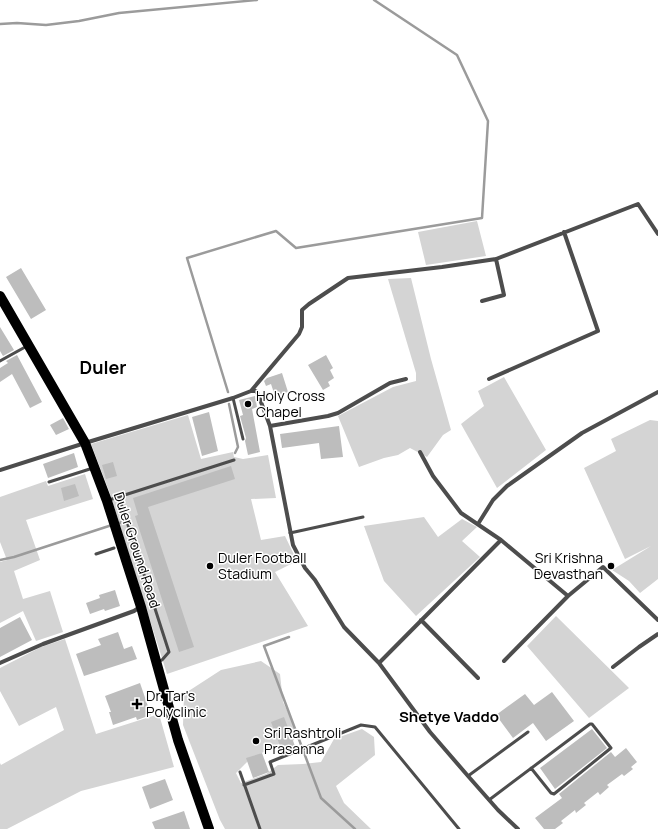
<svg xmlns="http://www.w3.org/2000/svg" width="658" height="829" font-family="Manrope,sans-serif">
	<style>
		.green { fill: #d4d4d4 }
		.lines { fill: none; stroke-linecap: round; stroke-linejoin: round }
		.stream { stroke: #9b9b9b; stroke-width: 2.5 }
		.building { fill: #bdbdbd }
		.service { stroke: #4d4d4d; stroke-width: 3 }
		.minor { stroke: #4d4d4d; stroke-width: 4 }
		.primary { stroke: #000; stroke-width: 10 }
		.poi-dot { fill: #000; stroke: #fff; stroke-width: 1.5 }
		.labels { text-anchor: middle; stroke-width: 3; stroke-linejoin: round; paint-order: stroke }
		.poi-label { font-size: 14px; fill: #000; stroke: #fff; text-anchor: start }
		.street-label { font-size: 14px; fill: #000; stroke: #fff }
		.neighbourhood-label { font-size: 15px; font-weight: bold; fill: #000; stroke: #fff }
		.district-label { font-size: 18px; font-weight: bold; fill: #000; stroke: #fff }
	</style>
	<rect width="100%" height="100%" fill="#fff"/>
	<path class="green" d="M 477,221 L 486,256 L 426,265 L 418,232 Z
		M 411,278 L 431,359 L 451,430 L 443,435 L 427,457 L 410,448 L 398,455 L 384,458 L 359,467 L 338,416 L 393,387 L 416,381 L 416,373 L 388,279 Z
		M 504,377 L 546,450 L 497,488 L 461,424 L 484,406 L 478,391 Z
		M 188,415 L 201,459 L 233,452 L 234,457 L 243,459 L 268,455 L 276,498 L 251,499 L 261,540 L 285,536 L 297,561 L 275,572 L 308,626 L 167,674 L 109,491 L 91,444 Z
		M 650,420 L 658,421 L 658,579 L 640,593 L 629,581 L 612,570 L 651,546 L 625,559 L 584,468 L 616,451 L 611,439 Z
		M 85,474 L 93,499 L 26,520 L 40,560 L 14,571 L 23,599 L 50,591 L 63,632 L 36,641 L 23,611 L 0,623 L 0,562 L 7,560 L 0,542 L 0,497 L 46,481 L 48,486 Z
		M 424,517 L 438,537 L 462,519 L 477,527 L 462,541 L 480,557 L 416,616 L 384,581 L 364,526 Z
		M 556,616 L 629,688 L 589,718 L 527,646 Z
		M 65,639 L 96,734 L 159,714 L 174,767 L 81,791 L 7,829 L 0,829 L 0,763 L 1,765 L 64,730 L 56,707 L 19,726 L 0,691 L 0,668 L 41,647 Z
		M 261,661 L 280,674 L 283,702 L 298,733 L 293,741 L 279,744 L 250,759 L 236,773 L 241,783 L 266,774 L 278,765 L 303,764 L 321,762 L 334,739 L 362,729 L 374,737 L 375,755 L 336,786 L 344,803 L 371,829 L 225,829 L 220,820 L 183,725 L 184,694 L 221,670 Z"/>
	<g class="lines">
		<path class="stream" d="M 0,24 L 17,23 L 46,25 L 79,21 L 119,13 L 257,0
			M 228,392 L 187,258 L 276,231 L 296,248 L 482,218 L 488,121 L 457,55 L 374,0
			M 229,404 L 238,447 L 235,453
			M 117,524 L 122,522
			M 0,560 L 14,557 L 112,525
			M 289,637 L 264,646 L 321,798 L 355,829"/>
	</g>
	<path class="building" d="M 21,268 L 46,310 L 31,319 L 6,277 Z
		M 0,327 L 14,350 L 3,356 L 0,351 Z
		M 17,355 L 42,402 L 30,408 L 12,374 L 0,382 L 0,368 L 8,363 L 6,361 Z
		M 326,355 L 333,368 L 330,370 L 334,378 L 328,382 L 330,386 L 323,390 L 308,365 Z
		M 282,373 L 288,392 L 275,396 L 271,384 L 266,386 L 264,381 L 267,378 Z
		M 255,396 L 257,407 L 252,409 L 260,452 L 248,455 L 245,441 L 246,438 L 240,416 L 243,415 L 239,400 Z
		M 209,412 L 218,451 L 202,456 L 192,417 Z
		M 63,418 L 69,429 L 56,435 L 50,425 Z
		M 339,426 L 343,457 L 321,459 L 319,443 L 282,448 L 280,434 Z
		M 74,453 L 78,467 L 48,478 L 43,464 Z
		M 113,462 L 117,476 L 106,479 L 102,465 Z
		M 231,466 L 235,479 L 148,507 L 194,647 L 179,652 L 135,516 L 138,515 L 133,498 Z
		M 75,484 L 79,496 L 64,501 L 61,488 Z
		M 115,590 L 120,606 L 105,611 L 104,609 L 90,614 L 86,603 L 100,598 L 99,595 Z
		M 20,617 L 32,640 L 0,657 L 0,628 Z
		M 118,632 L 124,649 L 132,646 L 137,659 L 84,676 L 76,654 L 101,645 L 98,639 Z
		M 140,683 L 151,715 L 137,720 L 136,717 L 113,725 L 109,712 L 111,712 L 105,696 Z
		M 552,692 L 574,721 L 546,741 L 533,723 L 513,738 L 496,715 L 525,694 L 534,705 Z
		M 284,717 L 295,746 L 282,751 L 271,722 Z
		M 592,729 L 607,748 L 555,789 L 540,768 Z
		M 626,748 L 637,762 L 631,767 L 633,769 L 624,776 L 622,774 L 607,785 L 609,787 L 600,795 L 598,792 L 584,803 L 586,805 L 576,813 L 575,810 L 561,821 L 563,823 L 555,829 L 544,829 L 535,818 L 562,798 L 559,794 L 611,752 L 615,757 Z
		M 262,753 L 269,772 L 253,778 L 246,758 Z
		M 165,779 L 173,800 L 150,809 L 142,787 Z
		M 184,811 L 190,829 L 155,829 L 152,822 Z"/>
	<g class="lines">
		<path class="service" d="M 0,361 L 27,346
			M 233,398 L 243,439
			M 49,482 L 93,468
			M 119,497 L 169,652 L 162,660 L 158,662
			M 109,500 L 234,460
			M 290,533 L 363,517
			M 96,554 L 114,548
			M 240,772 L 260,829
			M 468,776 L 528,732
			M 244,785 L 274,774 L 270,762 L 361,725 L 375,727 L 459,829
			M 489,800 L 590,724 L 592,724 L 611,748 L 554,794 L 551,793 L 531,768"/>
		<path class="minor" d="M 482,301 L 504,295 L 496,259
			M 489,379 L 598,331 L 564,232
			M 251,391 L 299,334 L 302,327 L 302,310 L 309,304 L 348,278 L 442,267 L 496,259 L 638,204 L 658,234
			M 270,426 L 328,416 L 338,413 L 390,383 L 406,379
			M 420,452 L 433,476 L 461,513 L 501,540 L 568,596 L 603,567 L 658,620
			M 0,470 L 85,443 L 233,398 L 251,391 L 256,391 L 258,394 L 270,426 L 293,545 L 305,568 L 315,580 L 344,627 L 379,663 L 430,732 L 468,776 L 498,810 L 518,829
			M 478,524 L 493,500 L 507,486 L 582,433 L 658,392
			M 421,620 L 478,678
			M 504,661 L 568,596
			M 0,663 L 43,644 L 134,611 L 140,607
			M 379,663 L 501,540
			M 613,667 L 639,647 L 658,634"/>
		<path class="primary" d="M 0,296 L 85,443 L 107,501 L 141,607 L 178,740 L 209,829"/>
	</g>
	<g class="poi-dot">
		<circle cx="248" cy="404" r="4"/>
		<circle cx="210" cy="566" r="4"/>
		<circle cx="611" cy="566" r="4"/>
		<path d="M135 698h4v4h4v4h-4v4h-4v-4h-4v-4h4z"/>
		<circle cx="256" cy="741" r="4"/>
	</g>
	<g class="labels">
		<g class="poi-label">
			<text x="256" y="401">Holy Cross<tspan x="256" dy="16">Chapel</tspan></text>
			<text x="218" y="563">Duler Football<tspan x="218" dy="16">Stadium</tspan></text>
			<text x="603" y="563" text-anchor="end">Sri Krishna<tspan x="603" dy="16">Devasthan</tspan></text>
			<text x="146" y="701">Dr. Tar's<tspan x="146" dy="16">Polyclinic</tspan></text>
			<text x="264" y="738">Sri Rashtroli<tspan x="264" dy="16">Prasanna</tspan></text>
		</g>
		<g class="street-label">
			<text transform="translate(137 550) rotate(72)" y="5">Duler Ground Road</text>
		</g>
		<g class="neighbourhood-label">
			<text x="449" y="722">Shetye Vaddo</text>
		</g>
		<g class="district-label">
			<text x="103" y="374">Duler</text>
		</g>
	</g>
</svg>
